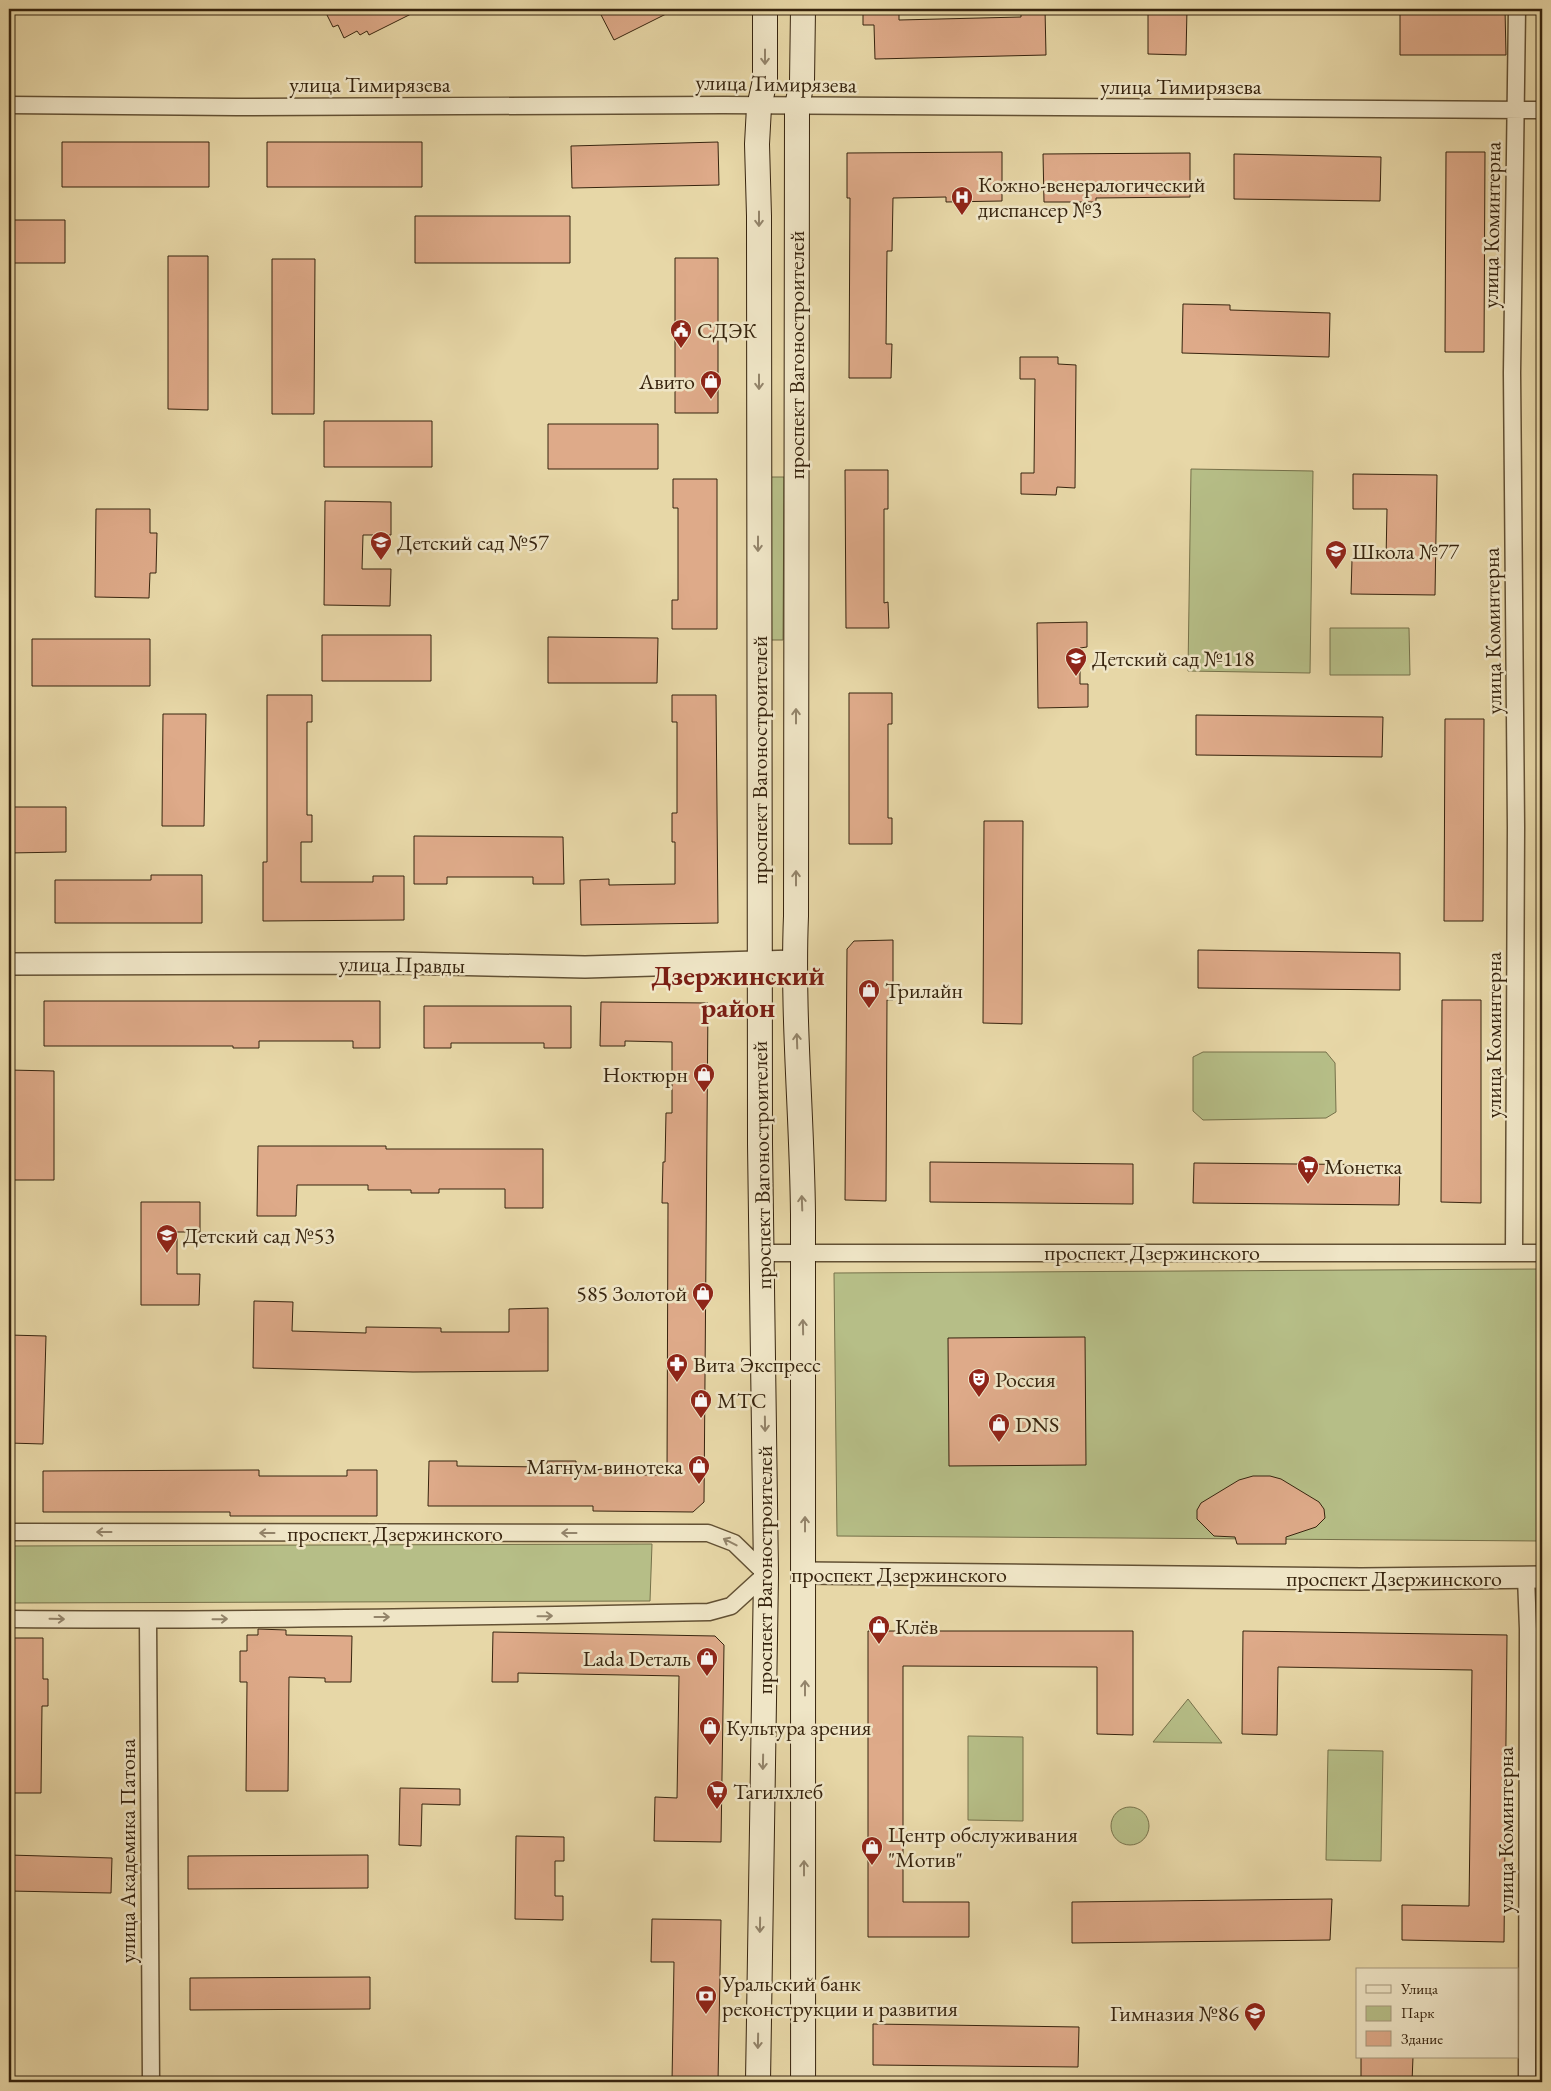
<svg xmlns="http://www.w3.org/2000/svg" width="1551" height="2091" font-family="'EB Garamond',serif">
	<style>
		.green { fill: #b6be87; stroke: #76714a }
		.building { fill: #deaa89; stroke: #37240e }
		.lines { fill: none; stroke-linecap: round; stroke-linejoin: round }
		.minor-casing { stroke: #635134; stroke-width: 19 }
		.tertiary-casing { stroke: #635134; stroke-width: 24 }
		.secondary-casing { stroke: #37240e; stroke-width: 26 }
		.minor { stroke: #efe5c6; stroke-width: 16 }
		.tertiary { stroke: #efe5c6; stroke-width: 21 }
		.secondary { stroke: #efe5c6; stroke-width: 24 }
		.oneway { stroke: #93846a }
		.labels { text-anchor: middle; stroke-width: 5; stroke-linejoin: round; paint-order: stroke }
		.street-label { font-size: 22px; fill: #37240e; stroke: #efe5c6 }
		.poi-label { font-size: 22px; fill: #37240e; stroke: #efe5c6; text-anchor: start }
		.district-label { font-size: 28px; font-weight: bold; fill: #7a1f14; stroke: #efe5c6 }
	</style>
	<rect width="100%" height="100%" fill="#e7d7a7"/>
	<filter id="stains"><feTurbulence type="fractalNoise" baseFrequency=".004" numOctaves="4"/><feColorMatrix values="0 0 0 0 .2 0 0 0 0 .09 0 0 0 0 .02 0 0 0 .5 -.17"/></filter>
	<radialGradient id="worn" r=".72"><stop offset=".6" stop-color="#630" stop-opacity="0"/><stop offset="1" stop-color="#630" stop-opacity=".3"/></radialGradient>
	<path class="green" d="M 1191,469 L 1313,471 L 1310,673 L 1188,671 Z
		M 768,477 L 784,477 L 783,640 L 768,640 Z
		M 1330,628 L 1409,628 L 1410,675 L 1330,675 Z
		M 1203,1052 L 1326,1052 L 1335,1063 L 1336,1112 L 1326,1118 L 1203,1120 L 1193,1111 L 1193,1057 Z
		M 1542,1269 L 1542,1541 L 837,1536 L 834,1273 Z
		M 652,1544 L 650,1601 L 9,1603 L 9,1546 Z
		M 1188,1699 L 1222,1743 L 1153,1742 Z
		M 968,1736 L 1023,1737 L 1023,1821 L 968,1820 Z
		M 1328,1750 L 1383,1751 L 1381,1861 L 1326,1860 Z
		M1111 1826a19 19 0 1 1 38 0a19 19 0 1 1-38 0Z"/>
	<path class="building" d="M 324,9 L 421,9 L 369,35 L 367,31 L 360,35 L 357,31 L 344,38 L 338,25 L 333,27 Z
		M 598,9 L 676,9 L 614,40 Z
		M 863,9 L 899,9 L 899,20 L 1021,17 L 1021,9 L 1045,9 L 1046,55 L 875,59 L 874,25 L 863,25 Z
		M 1148,9 L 1187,9 L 1186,55 L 1148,54 Z
		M 1400,9 L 1426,9 L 1426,11 L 1505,9 L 1506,55 L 1400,55 Z
		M 62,142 L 209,142 L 209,187 L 62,187 Z
		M 267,142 L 422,142 L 422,187 L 267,187 Z
		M 718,142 L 719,185 L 572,188 L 571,146 Z
		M 1002,152 L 1002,201 L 946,202 L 946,197 L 893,198 L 892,251 L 887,251 L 886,344 L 892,344 L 891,378 L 849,378 L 850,198 L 847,198 L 847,153 Z
		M 1446,152 L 1485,152 L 1484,352 L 1445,352 Z
		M 1190,153 L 1190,197 L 1096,198 L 1096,202 L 1044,202 L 1043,154 Z
		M 1234,154 L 1381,157 L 1380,201 L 1234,199 Z
		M 415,216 L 570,216 L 570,263 L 415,263 Z
		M 9,220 L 65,220 L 65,263 L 9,263 Z
		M 168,256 L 208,256 L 208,410 L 168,409 Z
		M 675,258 L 718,258 L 718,413 L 675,413 Z
		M 272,259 L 315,259 L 314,414 L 272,414 Z
		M 1183,304 L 1230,305 L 1230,310 L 1330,313 L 1329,357 L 1182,353 Z
		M 1020,357 L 1058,357 L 1058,364 L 1076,365 L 1075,488 L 1057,487 L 1056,495 L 1021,494 L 1021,473 L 1034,473 L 1035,379 L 1020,379 Z
		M 324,421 L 432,421 L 432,467 L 324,467 Z
		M 548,424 L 658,424 L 658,469 L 548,469 Z
		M 845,470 L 888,470 L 888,509 L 884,509 L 884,603 L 888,602 L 889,628 L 846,628 Z
		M 1353,474 L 1437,475 L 1435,595 L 1351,594 L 1352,560 L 1386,560 L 1387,509 L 1353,509 Z
		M 673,479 L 717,479 L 717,629 L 672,629 L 672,600 L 678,600 L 678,508 L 673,508 Z
		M 325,501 L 391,502 L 391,535 L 363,535 L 362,569 L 391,569 L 390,606 L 324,605 Z
		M 96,509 L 150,509 L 150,533 L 157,533 L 156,573 L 150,573 L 149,598 L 95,597 Z
		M 1087,622 L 1087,647 L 1080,648 L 1080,684 L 1088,684 L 1088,707 L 1038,708 L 1037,623 Z
		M 322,635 L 431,635 L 431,681 L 322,681 Z
		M 548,637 L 658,638 L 657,683 L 548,683 Z
		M 32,639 L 150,639 L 150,686 L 32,686 Z
		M 849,693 L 892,693 L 892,724 L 888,724 L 888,818 L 892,818 L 892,844 L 849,844 Z
		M 267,695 L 312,695 L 312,722 L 307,722 L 307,815 L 312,815 L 312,842 L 301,842 L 301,882 L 373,882 L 373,876 L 404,876 L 404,920 L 263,921 L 263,862 L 267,862 Z
		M 672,695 L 716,695 L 718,923 L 581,925 L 580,880 L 609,879 L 609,885 L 675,884 L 675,842 L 672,842 L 672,813 L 677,813 L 677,722 L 672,722 Z
		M 163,714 L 206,714 L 204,826 L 162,826 Z
		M 1196,715 L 1383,717 L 1382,757 L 1196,755 Z
		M 1445,719 L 1484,719 L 1483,921 L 1444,921 Z
		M 9,807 L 66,807 L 66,852 L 9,853 Z
		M 984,821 L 1023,821 L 1022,1024 L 983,1023 Z
		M 414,836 L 563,837 L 564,884 L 533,884 L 533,877 L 447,877 L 447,884 L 414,884 Z
		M 151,875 L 202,875 L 202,923 L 55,923 L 55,880 L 151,880 Z
		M 893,940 L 893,1000 L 887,1000 L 886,1201 L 845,1200 L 847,949 L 854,941 Z
		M 1198,950 L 1400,953 L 1400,990 L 1198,988 Z
		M 1442,1000 L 1481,1000 L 1481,1203 L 1441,1202 Z
		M 44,1001 L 380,1001 L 380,1048 L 353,1048 L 353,1041 L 259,1041 L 259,1048 L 233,1048 L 233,1046 L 44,1046 Z
		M 601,1002 L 708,1003 L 704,1502 L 693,1512 L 593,1511 L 593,1506 L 428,1506 L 429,1461 L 457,1461 L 457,1466 L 547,1467 L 547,1461 L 576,1461 L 576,1471 L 630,1471 L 630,1475 L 667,1475 L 668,1203 L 662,1203 L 663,1162 L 665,1162 L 666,1113 L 672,1113 L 672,1042 L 625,1041 L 625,1046 L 600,1046 Z
		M 424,1006 L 571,1006 L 571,1048 L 544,1048 L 544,1043 L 451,1043 L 451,1048 L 424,1048 Z
		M 9,1070 L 54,1071 L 54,1180 L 9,1180 Z
		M 258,1146 L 386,1146 L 386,1149 L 543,1149 L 543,1208 L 505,1208 L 505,1189 L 439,1189 L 439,1193 L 411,1193 L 411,1190 L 368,1190 L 368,1185 L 297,1185 L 296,1216 L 257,1216 Z
		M 930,1162 L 1133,1164 L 1133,1204 L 930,1202 Z
		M 1194,1163 L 1400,1165 L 1399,1205 L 1193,1203 Z
		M 141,1202 L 200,1202 L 200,1232 L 177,1232 L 177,1274 L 200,1274 L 199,1305 L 141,1305 Z
		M 254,1301 L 293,1302 L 292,1331 L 366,1333 L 366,1327 L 441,1328 L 441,1332 L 509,1332 L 509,1309 L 548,1308 L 548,1371 L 413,1372 L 253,1368 Z
		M 9,1335 L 46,1336 L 43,1444 L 9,1443 Z
		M 1085,1337 L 1086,1465 L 949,1466 L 948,1338 Z
		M 259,1470 L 259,1476 L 347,1476 L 347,1470 L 377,1470 L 377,1516 L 230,1516 L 230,1512 L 43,1512 L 43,1471 Z
		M 1253,1476 L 1270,1476 L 1281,1479 L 1319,1502 L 1324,1509 L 1325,1518 L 1316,1527 L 1286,1537 L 1286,1544 L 1237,1544 L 1235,1537 L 1214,1536 L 1197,1519 L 1197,1510 L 1201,1503 L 1239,1480 Z
		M 258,1629 L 286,1630 L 286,1635 L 352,1636 L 351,1682 L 325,1682 L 325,1678 L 289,1677 L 288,1791 L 246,1791 L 247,1682 L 240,1682 L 240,1651 L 247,1651 L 247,1635 L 258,1635 Z
		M 868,1631 L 1133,1631 L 1133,1735 L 1097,1734 L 1097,1667 L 903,1666 L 903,1902 L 969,1902 L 969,1937 L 868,1937 Z
		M 1243,1631 L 1507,1635 L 1504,1942 L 1402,1940 L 1402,1905 L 1469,1906 L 1472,1670 L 1278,1667 L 1277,1735 L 1242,1734 Z
		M 493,1632 L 715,1636 L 724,1645 L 721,1842 L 654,1841 L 655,1797 L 677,1798 L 679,1676 L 518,1673 L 518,1682 L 492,1682 Z
		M 9,1638 L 43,1638 L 43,1679 L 48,1679 L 48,1706 L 42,1706 L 41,1793 L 9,1793 Z
		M 400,1788 L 460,1789 L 460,1805 L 422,1804 L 421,1846 L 399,1845 Z
		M 516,1836 L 564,1837 L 564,1861 L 555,1861 L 555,1896 L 563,1896 L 563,1920 L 515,1919 Z
		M 9,1855 L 112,1858 L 111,1893 L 9,1891 Z
		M 368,1855 L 368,1888 L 188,1889 L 188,1856 Z
		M 1332,1899 L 1330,1940 L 1072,1943 L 1072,1902 Z
		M 652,1919 L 721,1920 L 718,2082 L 672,2082 L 674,1962 L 651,1962 Z
		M 370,1977 L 370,2009 L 190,2010 L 190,1978 Z
		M 873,2024 L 1079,2027 L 1078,2067 L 873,2065 Z
		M 1361,2057 L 1413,2057 L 1412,2082 L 1361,2082 Z"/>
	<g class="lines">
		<g class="minor-casing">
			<path id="minor" d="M 9,105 L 236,107 L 723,105 L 1542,110
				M 1514,1252 L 1516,827 L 1512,373 L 1517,9
				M 761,1253 L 1542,1253
				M 9,1532 L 708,1533 L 734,1543 L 766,1574 L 731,1606 L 709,1612 C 476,1617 242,1621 9,1619
				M 1526,1577 L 1528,1629 L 1527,2082
				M 148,1620 L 151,2082"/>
		</g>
		<g class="tertiary-casing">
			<path id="tertiary" d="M 9,964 L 400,963 L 585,967 L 794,961
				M 805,1573 L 1361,1579 L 1542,1577"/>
		</g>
		<g class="secondary-casing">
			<path id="secondary" d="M 803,9 L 802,82 L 797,106 L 796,916 C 792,1015 802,1115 803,1214 C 805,1504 805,1793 803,2082
				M 758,2082 L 766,1574 L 760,1144 L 759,216 L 757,144 L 759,107 L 765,80 L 765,9"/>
		</g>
		<use href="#minor" class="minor"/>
		<use href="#tertiary" class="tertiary"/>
		<use href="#secondary" class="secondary"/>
	</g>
	<defs><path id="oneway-shaft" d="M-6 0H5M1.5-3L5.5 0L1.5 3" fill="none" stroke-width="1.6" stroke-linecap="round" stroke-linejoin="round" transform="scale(1.25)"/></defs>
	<g class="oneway">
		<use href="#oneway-shaft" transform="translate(765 57) rotate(90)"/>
		<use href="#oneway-shaft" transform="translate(759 219) rotate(90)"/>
		<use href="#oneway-shaft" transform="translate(759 382) rotate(90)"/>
		<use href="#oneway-shaft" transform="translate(758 544) rotate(90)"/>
		<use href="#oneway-shaft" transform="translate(796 716) rotate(-90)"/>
		<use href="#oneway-shaft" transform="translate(796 878) rotate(-90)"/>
		<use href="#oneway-shaft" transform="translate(797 1041) rotate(-92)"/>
		<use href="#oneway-shaft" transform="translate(802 1203) rotate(-92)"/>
		<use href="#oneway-shaft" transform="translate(803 1327) rotate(-91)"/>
		<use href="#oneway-shaft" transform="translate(765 1424) rotate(89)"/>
		<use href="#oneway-shaft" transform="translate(805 1524) rotate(-90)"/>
		<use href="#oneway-shaft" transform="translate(104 1532) rotate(-180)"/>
		<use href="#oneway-shaft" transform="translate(267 1533) rotate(-180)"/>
		<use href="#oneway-shaft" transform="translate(569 1533) rotate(180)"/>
		<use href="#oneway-shaft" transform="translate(730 1542) rotate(-153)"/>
		<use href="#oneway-shaft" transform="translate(545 1616) rotate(-1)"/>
		<use href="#oneway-shaft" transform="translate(382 1617)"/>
		<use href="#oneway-shaft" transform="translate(57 1619) rotate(1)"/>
		<use href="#oneway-shaft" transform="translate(220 1619) rotate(-1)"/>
		<use href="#oneway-shaft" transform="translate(805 1688) rotate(-90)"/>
		<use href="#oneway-shaft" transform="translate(763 1762) rotate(91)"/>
		<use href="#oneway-shaft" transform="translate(804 1868) rotate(-90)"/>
		<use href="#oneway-shaft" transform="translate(760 1925) rotate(91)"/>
		<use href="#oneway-shaft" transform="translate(758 2041) rotate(91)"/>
	</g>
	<defs>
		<g id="hospital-pin" transform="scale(1.125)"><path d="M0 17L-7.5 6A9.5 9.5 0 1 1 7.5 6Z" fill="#8f2418" stroke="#efe5c6"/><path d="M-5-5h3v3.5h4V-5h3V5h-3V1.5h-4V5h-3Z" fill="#fff"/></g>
		<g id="civic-pin" transform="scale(1.125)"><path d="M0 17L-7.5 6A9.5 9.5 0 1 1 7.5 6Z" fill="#8f2418" stroke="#efe5c6"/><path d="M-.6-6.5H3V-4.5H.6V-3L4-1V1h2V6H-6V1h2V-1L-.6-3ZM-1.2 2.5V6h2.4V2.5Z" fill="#fff"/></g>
		<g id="shop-pin" transform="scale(1.125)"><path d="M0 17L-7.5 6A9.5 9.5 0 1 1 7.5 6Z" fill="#8f2418" stroke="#efe5c6"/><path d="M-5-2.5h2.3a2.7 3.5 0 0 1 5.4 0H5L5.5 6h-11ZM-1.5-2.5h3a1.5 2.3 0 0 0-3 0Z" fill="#fff"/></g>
		<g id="school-pin" transform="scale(1.125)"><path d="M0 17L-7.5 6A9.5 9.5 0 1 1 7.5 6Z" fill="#8f2418" stroke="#efe5c6"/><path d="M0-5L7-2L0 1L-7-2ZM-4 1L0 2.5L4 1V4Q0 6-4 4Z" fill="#fff"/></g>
		<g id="supermarket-pin" transform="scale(1.125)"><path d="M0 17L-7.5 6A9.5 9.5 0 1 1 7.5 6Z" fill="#8f2418" stroke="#efe5c6"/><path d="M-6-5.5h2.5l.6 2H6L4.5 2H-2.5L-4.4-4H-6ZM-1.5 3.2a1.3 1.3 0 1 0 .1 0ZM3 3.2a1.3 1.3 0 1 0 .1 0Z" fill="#fff"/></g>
		<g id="pharmacy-pin" transform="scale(1.125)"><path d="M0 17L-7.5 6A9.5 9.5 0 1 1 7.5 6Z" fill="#8f2418" stroke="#efe5c6"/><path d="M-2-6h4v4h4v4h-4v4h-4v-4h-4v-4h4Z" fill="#fff"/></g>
		<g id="theatre-pin" transform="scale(1.125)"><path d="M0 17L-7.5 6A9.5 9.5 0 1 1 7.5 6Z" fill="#8f2418" stroke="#efe5c6"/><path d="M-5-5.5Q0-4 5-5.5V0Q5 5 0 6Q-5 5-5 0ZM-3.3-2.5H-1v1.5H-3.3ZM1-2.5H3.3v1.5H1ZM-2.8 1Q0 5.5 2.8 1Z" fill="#fff"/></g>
		<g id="bank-pin" transform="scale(1.125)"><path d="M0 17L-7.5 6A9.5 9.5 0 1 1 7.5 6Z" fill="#8f2418" stroke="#efe5c6"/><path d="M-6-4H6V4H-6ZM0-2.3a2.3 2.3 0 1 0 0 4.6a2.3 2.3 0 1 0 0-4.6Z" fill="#fff"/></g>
	</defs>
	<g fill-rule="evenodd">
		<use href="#hospital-pin" x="962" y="197"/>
		<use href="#civic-pin" x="681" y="330"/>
		<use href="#shop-pin" x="711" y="381"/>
		<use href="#school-pin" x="381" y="542"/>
		<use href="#school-pin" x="1336" y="551"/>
		<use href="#school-pin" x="1076" y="658"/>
		<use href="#shop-pin" x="869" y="990"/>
		<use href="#shop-pin" x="704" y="1074"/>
		<use href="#supermarket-pin" x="1308" y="1166"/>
		<use href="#school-pin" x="167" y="1235"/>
		<use href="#shop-pin" x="703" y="1293"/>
		<use href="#pharmacy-pin" x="677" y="1364"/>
		<use href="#theatre-pin" x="979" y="1379"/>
		<use href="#shop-pin" x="701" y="1400"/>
		<use href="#shop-pin" x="999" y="1424"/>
		<use href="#shop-pin" x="699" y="1466"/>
		<use href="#shop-pin" x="879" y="1626"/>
		<use href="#shop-pin" x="707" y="1658"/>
		<use href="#shop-pin" x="710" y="1727"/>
		<use href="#supermarket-pin" x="717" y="1791"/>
		<use href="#shop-pin" x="872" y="1847"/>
		<use href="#bank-pin" x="706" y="1996"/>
		<use href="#school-pin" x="1255" y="2013"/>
	</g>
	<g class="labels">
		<g class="street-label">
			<text transform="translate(776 83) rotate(1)" y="8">улица Тимирязева</text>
			<text x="370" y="92">улица Тимирязева</text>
			<text x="1181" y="94">улица Тимирязева</text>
			<text transform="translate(1491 225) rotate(-89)" y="8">улица Коминтерна</text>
			<text transform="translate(796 355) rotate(-90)" y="8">проспект Вагоностроителей</text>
			<text transform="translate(1492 631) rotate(-91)" y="8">улица Коминтерна</text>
			<text transform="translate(759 760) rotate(-90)" y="8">проспект Вагоностроителей</text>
			<text transform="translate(402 964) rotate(1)" y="8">улица Правды</text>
			<text transform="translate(1493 1035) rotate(-90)" y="8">улица Коминтерна</text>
			<text transform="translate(761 1165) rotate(-91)" y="8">проспект Вагоностроителей</text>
			<text x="1152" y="1260">проспект Дзержинского</text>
			<text x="395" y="1541">проспект Дзержинского</text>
			<text transform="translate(764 1570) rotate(-90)" y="8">проспект Вагоностроителей</text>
			<text x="899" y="1582">проспект Дзержинского</text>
			<text x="1394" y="1586">проспект Дзержинского</text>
			<text transform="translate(1505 1830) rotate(-90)" y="8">улица Коминтерна</text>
			<text transform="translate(127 1851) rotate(-90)" y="8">улица Академика Патона</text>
		</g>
		<g class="poi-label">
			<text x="978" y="192">Кожно-венералогический<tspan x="978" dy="25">диспансер №3</tspan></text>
			<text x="697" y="338">СДЭК</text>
			<text x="695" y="389" text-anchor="end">Авито</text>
			<text x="397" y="550">Детский сад №57</text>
			<text x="1352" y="559">Школа №77</text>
			<text x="1092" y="666">Детский сад №118</text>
			<text x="885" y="998">Трилайн</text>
			<text x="688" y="1082" text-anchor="end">Ноктюрн</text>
			<text x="1324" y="1174">Монетка</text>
			<text x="183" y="1243">Детский сад №53</text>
			<text x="687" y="1301" text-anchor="end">585 Золотой</text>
			<text x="693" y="1372">Вита Экспресс</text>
			<text x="995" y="1387">Россия</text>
			<text x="717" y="1408">МТС</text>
			<text x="1015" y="1432">DNS</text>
			<text x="683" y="1474" text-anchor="end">Магнум-винотека</text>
			<text x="895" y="1634">Клёв</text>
			<text x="691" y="1666" text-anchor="end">Lada Dеталь</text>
			<text x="726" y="1735">Культура зрения</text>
			<text x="733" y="1799">Тагилхлеб</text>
			<text x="888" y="1842">Центр обслуживания<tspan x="888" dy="25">"Мотив"</tspan></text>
			<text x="722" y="1991">Уральский банк<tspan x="722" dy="25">реконструкции и развития</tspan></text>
			<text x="1239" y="2021" text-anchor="end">Гимназия №86</text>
		</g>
		<g class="district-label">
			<text x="738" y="985">Дзержинский<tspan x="738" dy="32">район</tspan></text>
		</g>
	</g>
	<rect width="1551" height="2091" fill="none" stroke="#e7d7a7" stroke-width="30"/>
	<rect x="10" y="10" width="1531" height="2071" fill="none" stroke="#37240e" stroke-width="2.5"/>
	<rect x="15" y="15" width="1521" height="2061" fill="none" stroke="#37240e"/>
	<rect x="1356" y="1968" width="162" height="90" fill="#efe5c6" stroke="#a5987c"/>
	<rect x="1366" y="1985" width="25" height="8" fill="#efe5c6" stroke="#a5987c"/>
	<text x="1401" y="1994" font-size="15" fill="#37240e">Улица</text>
	<rect x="1366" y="2006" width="25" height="15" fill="#b6be87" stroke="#a5987c"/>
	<text x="1401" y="2018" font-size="15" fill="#37240e">Парк</text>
	<rect x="1366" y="2031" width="25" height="15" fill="#deaa89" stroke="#a5987c"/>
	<text x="1401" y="2044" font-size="15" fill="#37240e">Здание</text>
	<rect width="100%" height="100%" filter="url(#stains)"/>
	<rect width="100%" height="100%" fill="url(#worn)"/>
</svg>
